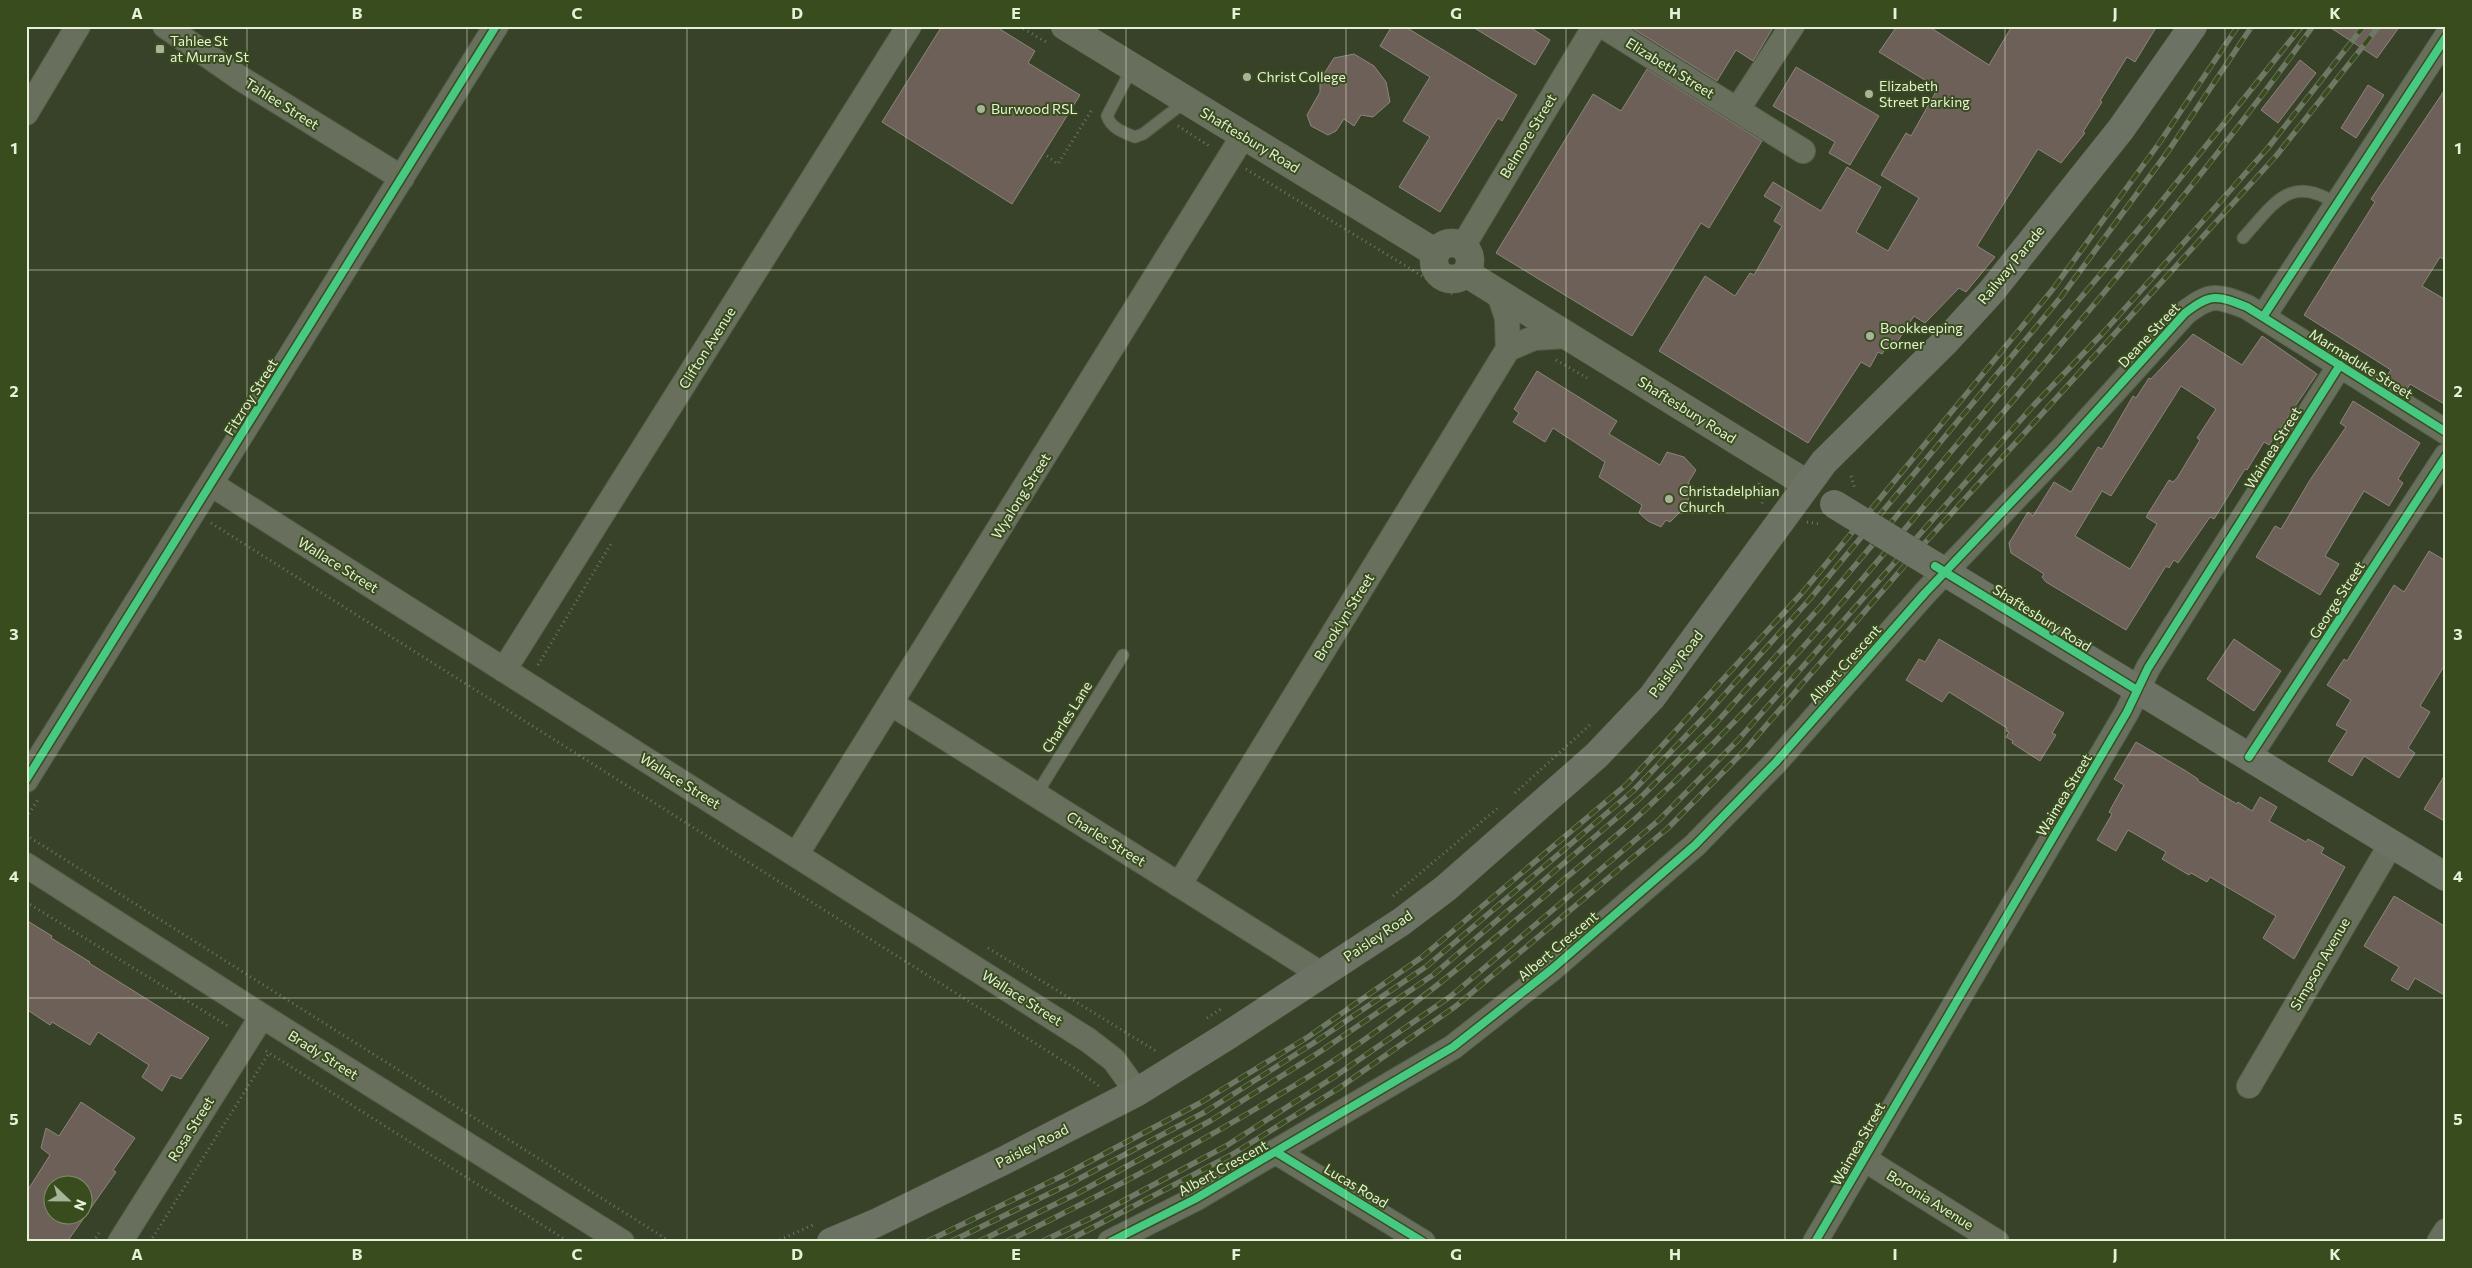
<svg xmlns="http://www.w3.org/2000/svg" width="2472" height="1268" font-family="Commissioner,sans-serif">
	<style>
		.building { fill: #6d6058; stroke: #8d857c; fill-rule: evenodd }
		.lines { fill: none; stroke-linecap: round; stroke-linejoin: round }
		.service-casing { stroke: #555f48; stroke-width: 13 }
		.minor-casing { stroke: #555f48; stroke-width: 26 }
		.tertiary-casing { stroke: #555f48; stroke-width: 29 }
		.secondary-casing { stroke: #555f48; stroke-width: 29 }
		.path { stroke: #6e7664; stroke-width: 3; stroke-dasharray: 1 4; stroke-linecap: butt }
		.service { stroke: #68705d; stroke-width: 11 }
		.minor { stroke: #68705d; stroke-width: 24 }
		.tertiary { stroke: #68705d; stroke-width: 28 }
		.secondary { stroke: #6d7364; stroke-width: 28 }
		.rail-casing { stroke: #6f7865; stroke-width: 5.5 }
		.rail { stroke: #394c1d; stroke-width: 4; stroke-dasharray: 11; stroke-linecap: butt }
		.secondary-bridge-casing { stroke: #555f48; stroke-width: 29; stroke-linecap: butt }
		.secondary-bridge { stroke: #6d7364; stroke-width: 28 }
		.cycleway-casing { stroke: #394c1d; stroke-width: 11 }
		.cycleway { stroke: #46c982; stroke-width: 8 }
		.grid { fill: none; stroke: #e5f2d7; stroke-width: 1; stroke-opacity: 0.55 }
		.poi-dot { fill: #a8b49a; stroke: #394c1d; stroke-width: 2 }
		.labels { text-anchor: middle; stroke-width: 4; stroke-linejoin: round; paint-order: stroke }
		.poi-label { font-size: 14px; fill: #e5f2d7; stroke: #394c1d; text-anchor: start }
		.street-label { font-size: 14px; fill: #e5f2d7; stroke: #394c1d }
		.neatline { fill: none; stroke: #e5f2d7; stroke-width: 2 }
		.grid-label { font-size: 16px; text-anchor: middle; font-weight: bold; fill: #e5f2d7 }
	</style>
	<rect width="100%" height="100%" fill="#374228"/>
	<path class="building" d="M 942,26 L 995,26 L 1035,51 L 1028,63 L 1080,95 L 1012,204 L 882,122 Z
		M 1392,26 L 1404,26 L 1517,95 L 1502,121 L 1498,118 L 1440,212 L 1399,187 L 1430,137 L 1403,121 L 1430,77 L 1380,46 Z
		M 1471,26 L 1528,26 L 1550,40 L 1535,65 Z
		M 1629,26 L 1774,26 L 1753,61 L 1736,50 L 1717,81 Z
		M 1897,26 L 1928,26 L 1989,65 L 2012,26 L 2157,26 L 2135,62 L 2127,57 L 2100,101 L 2102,102 L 2083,132 L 2085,133 L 2061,163 L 2038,149 L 1977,246 L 1995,257 L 1966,292 L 1959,288 L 1925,323 L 1914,316 L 1897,342 L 1891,340 L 1882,354 L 1878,352 L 1870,367 L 1861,362 L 1808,443 L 1659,351 L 1705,276 L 1735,296 L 1750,273 L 1754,275 L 1782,226 L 1774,221 L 1782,207 L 1764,196 L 1773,182 L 1821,211 L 1847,167 L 1881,187 L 1856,232 L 1888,251 L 1919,198 L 1881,175 L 1906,133 L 1911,136 L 1938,88 L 1879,52 Z
		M 2328,26 L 2400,26 L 2377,58 Z
		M 1354,54 L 1374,66 L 1386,82 L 1390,102 L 1373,117 L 1361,115 L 1354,126 L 1344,119 L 1336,131 L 1328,135 L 1311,126 L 1307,115 L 1320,92 L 1320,80 L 1334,58 Z
		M 2300,60 L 2316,73 L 2278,123 L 2261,110 Z
		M 1796,67 L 1879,116 L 1850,165 L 1829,153 L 1835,142 L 1773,106 Z
		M 1647,69 L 1762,141 L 1709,228 L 1701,223 L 1632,336 L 1496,253 L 1593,94 L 1621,111 Z
		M 2368,85 L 2384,95 L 2356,138 L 2341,128 Z
		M 2446,88 L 2446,261 L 2440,257 L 2422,286 L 2446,300 L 2446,405 L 2410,384 L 2407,389 L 2386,377 L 2391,370 L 2304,315 L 2375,202 L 2371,199 Z
		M 2193,334 L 2242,365 L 2262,336 L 2317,374 L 2269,445 L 2264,442 L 2247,470 L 2245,469 L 2214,519 L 2210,517 L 2178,563 L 2174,560 L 2169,568 L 2166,566 L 2126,630 L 2046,582 L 2042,577 L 2044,574 L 2011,553 L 2009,543 L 2028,512 L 2033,516 L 2054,482 L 2071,492 L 2098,447 L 2102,449 L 2133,396 L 2136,398 L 2149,378 L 2151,379 ZM 2181,386 L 2216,409 L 2197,438 L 2200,440 L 2177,478 L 2173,482 L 2169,480 L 2146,517 L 2157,524 L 2130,569 L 2075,536 L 2102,491 L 2111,496 Z
		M 1537,371 L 1617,421 L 1609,434 L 1660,465 L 1667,452 L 1684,457 L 1696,470 L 1688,483 L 1693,486 L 1686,506 L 1670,522 L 1666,520 L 1661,527 L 1648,521 L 1639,513 L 1642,505 L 1599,477 L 1605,462 L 1553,428 L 1545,442 L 1513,422 L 1519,413 L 1514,409 Z
		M 2353,401 L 2420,443 L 2398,479 L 2403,483 L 2389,506 L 2364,491 L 2325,556 L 2339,564 L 2320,595 L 2256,557 L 2275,526 L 2281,529 L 2310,480 L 2346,427 L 2340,423 Z
		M 2429,551 L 2446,561 L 2446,663 L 2420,706 L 2430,712 L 2408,748 L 2415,753 L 2399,778 L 2364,756 L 2352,776 L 2328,761 L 2347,731 L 2336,725 L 2351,700 L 2327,685 L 2344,659 L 2347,661 L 2394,585 L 2404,592 Z
		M 1939,639 L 2064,713 L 2052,733 L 2056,735 L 2040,761 L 2012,743 L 2013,741 L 2006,737 L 2009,732 L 2006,731 L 2007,728 L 1949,692 L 1942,702 L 1906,680 L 1919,659 L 1925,662 Z
		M 2234,639 L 2281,671 L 2254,711 L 2207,679 Z
		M 2136,742 L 2186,771 L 2198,779 L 2198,781 L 2237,804 L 2238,802 L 2252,811 L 2260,797 L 2277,807 L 2269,821 L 2306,842 L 2308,839 L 2324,848 L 2321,853 L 2345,867 L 2294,959 L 2263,938 L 2276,916 L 2210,877 L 2207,882 L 2191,873 L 2189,875 L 2162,859 L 2166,852 L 2128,830 L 2116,851 L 2097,840 L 2112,814 L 2109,812 L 2124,785 L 2114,779 Z
		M 2446,773 L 2446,822 L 2424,809 Z
		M 2394,896 L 2446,927 L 2446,996 L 2415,978 L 2408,990 L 2391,980 L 2399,967 L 2364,946 Z
		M 26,920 L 52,936 L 51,938 L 90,962 L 89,963 L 209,1038 L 181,1079 L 171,1075 L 162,1091 L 142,1077 L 149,1065 L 98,1032 L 90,1045 L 52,1022 L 50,1025 L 26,1009 Z
		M 81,1102 L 135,1138 L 113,1170 L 116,1172 L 67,1242 L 26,1242 L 26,1193 L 50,1155 L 41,1148 L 46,1128 L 59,1136 ZM 52,1186 L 82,1186 L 82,1216 L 52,1216 Z"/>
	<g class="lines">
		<g class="service-casing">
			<path id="service" d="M 1132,68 L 1107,116 C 1112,129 1123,132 1135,137 L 1143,134 L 1186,101
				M 2243,238 C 2274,204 2290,172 2338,205
				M 1036,795 L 1123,655"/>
		</g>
		<g class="minor-casing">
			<path id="minor" d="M 165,26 L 240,78 L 402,178
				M 1603,26 L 1803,151
				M 1737,110 L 1792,26
				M 26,113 L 78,26
				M 1463,246 L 1595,26
				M 2263,317 L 2446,37
				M 1508,349 L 1534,338 L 1567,336
				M 211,484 L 1088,1040 L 1114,1060 L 1137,1092
				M 504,670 L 909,26
				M 892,704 L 1321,974
				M 2249,757 L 2446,456
				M 26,780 L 496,26
				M 796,855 L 1243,136
				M 26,865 L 262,1016 L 622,1242
				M 1179,885 L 1508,349 L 1507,318 L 1499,294
				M 2249,1086 L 2391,844
				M 1276,1152 L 1423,1242
				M 1864,1159 L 1997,1242
				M 120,1242 L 262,1016
				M 1110,1242 L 1195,1199 L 1453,1047 L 1552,969 L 1695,845 L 1776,762 L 1925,593 L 2062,449 L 2185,313 C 2211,293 2217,295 2247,307 L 2446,432
				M 1815,1242 L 2127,712 L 2148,668 L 2340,365
				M 2439,1242 L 2446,1231"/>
		</g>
		<g class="tertiary-casing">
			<path id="tertiary" d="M 1065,26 L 1436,253
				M1434 261a18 18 0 1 1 36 0a18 18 0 1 1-36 0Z
				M 1466,273 L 1807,484"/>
		</g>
		<g class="secondary-casing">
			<path id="secondary" d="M 1935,566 L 2446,877
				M 831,1242 L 876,1223 L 1005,1160 L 1137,1092 L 1227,1036 L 1401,922 L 1446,888 L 1597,755 L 1652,697 L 1824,462 L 1946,341 L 1991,292 L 2121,129 L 2193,26"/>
		</g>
		<path class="path" d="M 1019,26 L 1046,42
			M 1178,126 L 1211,147
			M 1047,156 L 1058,164 L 1091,111
			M 1246,169 L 1452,294
			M 1556,360 L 1587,378
			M 1851,476 L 1855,489
			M 1759,483 L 1763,495 L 1762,506
			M 1807,522 L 1821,524
			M 211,523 L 1076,1069 L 1099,1086
			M 538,665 L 612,542
			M 1515,793 L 1592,723
			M 26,818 L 39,798
			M 26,835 L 671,1242
			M 1393,896 L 1499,807
			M 26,902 L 228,1026 L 226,1028
			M 988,948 L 1156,1051
			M 1207,1018 L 1221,1009
			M 266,1051 L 569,1242
			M 93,1242 L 99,1233
			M 150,1242 L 269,1053
			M 775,1242 L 815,1224"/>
		<use href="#service" class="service"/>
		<use href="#minor" class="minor"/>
		<use href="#tertiary" class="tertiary"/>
		<use href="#secondary" class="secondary"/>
		<g class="rail-casing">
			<path id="rail" d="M 926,1242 L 1066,1174 L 1200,1103 L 1308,1037 L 1422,957 L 1627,784 L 1802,593 L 2053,289 L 2160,142 L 2238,26
				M 950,1242 L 1071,1183 L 1205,1112 L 1312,1044 L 1427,966 L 1633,791 L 1707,714 L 1809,600 L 2061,297 L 2169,150 L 2252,26
				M 978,1242 L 1078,1193 L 1210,1121 L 1318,1053 L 1433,975 L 1639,799 L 1716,723 L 1820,607 L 2153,212 L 2302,26
				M 1006,1242 C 1115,1188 1222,1132 1324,1067 C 1403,1016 1474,956 1546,895 C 1580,865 1617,837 1649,806 C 1773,691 1880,558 1989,429 C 2100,298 2213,166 2313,26
				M 1041,1242 L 1093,1217 L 1226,1146 L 1334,1077 L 1451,996 L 1659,820 L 1738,740 L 2033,406 L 2102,334 L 2187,239 L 2267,149 L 2364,26
				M 1065,1242 L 1233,1154 L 1339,1088 L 1456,1006 L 1668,828 L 1745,750 L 1912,557 L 2276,156 L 2379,26"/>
		</g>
		<use href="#rail" class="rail"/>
		<g class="secondary-bridge-casing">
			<path id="secondary-bridge" d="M 1834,504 L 1935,566"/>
		</g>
		<use href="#secondary-bridge" class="secondary-bridge"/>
		<g class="cycleway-casing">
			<path id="cycleway" d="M 2263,317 L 2446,37
				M 1935,566 L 2137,690
				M 2249,757 L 2446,456
				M 26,780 L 496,26
				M 1276,1152 L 1423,1242
				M 1110,1242 L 1195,1199 L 1453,1047 L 1552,969 L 1695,845 L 1776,762 L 1925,593 L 2062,449 L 2185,313 C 2211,293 2217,295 2247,307 L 2446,432
				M 1815,1242 L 2127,712 L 2148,668 L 2340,365"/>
		</g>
		<use href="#cycleway" class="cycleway"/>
	</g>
	<path class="grid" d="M 247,26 L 247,1242M 467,26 L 467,1242M 687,26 L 687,1242M 906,26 L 906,1242M 1126,26 L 1126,1242M 1346,26 L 1346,1242M 1566,26 L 1566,1242M 1785,26 L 1785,1242M 2005,26 L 2005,1242M 2225,26 L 2225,1242M 26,270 L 2446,270M 26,513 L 2446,513M 26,755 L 2446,755M 26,998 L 2446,998"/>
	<g class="poi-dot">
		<rect x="155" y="44" width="10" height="10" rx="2.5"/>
		<circle cx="1247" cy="77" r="5"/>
		<circle cx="1869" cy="94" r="5"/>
		<circle cx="981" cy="109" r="5"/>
		<circle cx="1870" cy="336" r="5"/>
		<circle cx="1669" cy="499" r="5"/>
	</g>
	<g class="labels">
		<g class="poi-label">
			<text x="170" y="46">Tahlee St<tspan x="170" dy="16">at Murray St</tspan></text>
			<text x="1257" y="82">Christ College</text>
			<text x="1879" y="91">Elizabeth<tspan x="1879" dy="16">Street Parking</tspan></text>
			<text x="991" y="114">Burwood RSL</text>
			<text x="1880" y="333">Bookkeeping<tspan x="1880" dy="16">Corner</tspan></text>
			<text x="1679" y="496">Christadelphian<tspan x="1679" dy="16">Church</tspan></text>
		</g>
		<g class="street-label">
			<text transform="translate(1670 68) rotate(32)" y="5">Elizabeth Street</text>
			<text transform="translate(282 104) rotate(32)" y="5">Tahlee Street</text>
			<text transform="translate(1528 136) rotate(-59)" y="5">Belmore Street</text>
			<text transform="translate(1250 140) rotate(31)" y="5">Shaftesbury Road</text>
			<text transform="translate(2011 265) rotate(-51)" y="5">Railway Parade</text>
			<text transform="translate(2149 335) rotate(-47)" y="5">Deane Street</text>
			<text transform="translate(707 348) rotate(-58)" y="5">Clifton Avenue</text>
			<text transform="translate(2361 364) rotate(32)" y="5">Marmaduke Street</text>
			<text transform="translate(251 397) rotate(-58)" y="5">Fitzroy Street</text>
			<text transform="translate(1687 410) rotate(32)" y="5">Shaftesbury Road</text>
			<text transform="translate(2273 448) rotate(-58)" y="5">Waimea Street</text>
			<text transform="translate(1021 496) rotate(-58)" y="5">Wyalong Street</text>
			<text transform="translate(338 565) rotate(32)" y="5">Wallace Street</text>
			<text transform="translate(2337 600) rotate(-57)" y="5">George Street</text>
			<text transform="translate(1344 617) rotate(-58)" y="5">Brooklyn Street</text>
			<text transform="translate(2042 618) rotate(32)" y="5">Shaftesbury Road</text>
			<text transform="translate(1676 664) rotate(-53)" y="5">Paisley Road</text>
			<text transform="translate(1845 664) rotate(-48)" y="5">Albert Crescent</text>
			<text transform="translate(1067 717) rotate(-58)" y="5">Charles Lane</text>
			<text transform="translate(680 781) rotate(32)" y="5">Wallace Street</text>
			<text transform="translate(2064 795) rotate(-59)" y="5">Waimea Street</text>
			<text transform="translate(1106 839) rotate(32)" y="5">Charles Street</text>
			<text transform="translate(1378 936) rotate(-34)" y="5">Paisley Road</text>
			<text transform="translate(1558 946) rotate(-40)" y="5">Albert Crescent</text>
			<text transform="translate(2320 964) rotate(-60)" y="5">Simpson Avenue</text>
			<text transform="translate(1022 998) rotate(32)" y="5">Wallace Street</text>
			<text transform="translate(323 1055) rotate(32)" y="5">Brady Street</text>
			<text transform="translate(191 1129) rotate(-58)" y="5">Rosa Street</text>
			<text transform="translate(1858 1144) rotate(-60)" y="5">Waimea Street</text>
			<text transform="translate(1032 1146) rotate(-27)" y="5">Paisley Road</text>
			<text transform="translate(1223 1168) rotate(-29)" y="5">Albert Crescent</text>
			<text transform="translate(1356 1186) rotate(31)" y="5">Lucas Road</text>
			<text transform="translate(1930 1200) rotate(32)" y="5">Boronia Avenue</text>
		</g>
	</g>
	<rect width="2472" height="1268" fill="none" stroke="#394c1d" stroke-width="55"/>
	<g transform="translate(68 1200) rotate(112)"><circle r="24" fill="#394c1d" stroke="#7e8e67"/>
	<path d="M0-4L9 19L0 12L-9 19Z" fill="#a8b49a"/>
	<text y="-8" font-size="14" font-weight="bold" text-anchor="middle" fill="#e5f2d7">N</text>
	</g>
	<rect x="28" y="28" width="2416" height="1212" class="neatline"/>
	<g class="grid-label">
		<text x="137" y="19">A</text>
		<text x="357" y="19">B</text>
		<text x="577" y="19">C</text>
		<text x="797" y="19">D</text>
		<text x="1016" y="19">E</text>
		<text x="1236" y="19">F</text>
		<text x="1456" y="19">G</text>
		<text x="1675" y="19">H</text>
		<text x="1895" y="19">I</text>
		<text x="2115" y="19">J</text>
		<text x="2335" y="19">K</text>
		<text x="14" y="154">1</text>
		<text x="2458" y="154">1</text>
		<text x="14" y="397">2</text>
		<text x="2458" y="397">2</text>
		<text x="14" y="640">3</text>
		<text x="2458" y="640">3</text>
		<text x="14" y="882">4</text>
		<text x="2458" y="882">4</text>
		<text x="14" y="1125">5</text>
		<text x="2458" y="1125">5</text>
		<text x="137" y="1260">A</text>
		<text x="357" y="1260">B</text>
		<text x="577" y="1260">C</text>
		<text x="797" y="1260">D</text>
		<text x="1016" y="1260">E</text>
		<text x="1236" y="1260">F</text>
		<text x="1456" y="1260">G</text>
		<text x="1675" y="1260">H</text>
		<text x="1895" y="1260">I</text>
		<text x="2115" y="1260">J</text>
		<text x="2335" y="1260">K</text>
	</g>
</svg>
